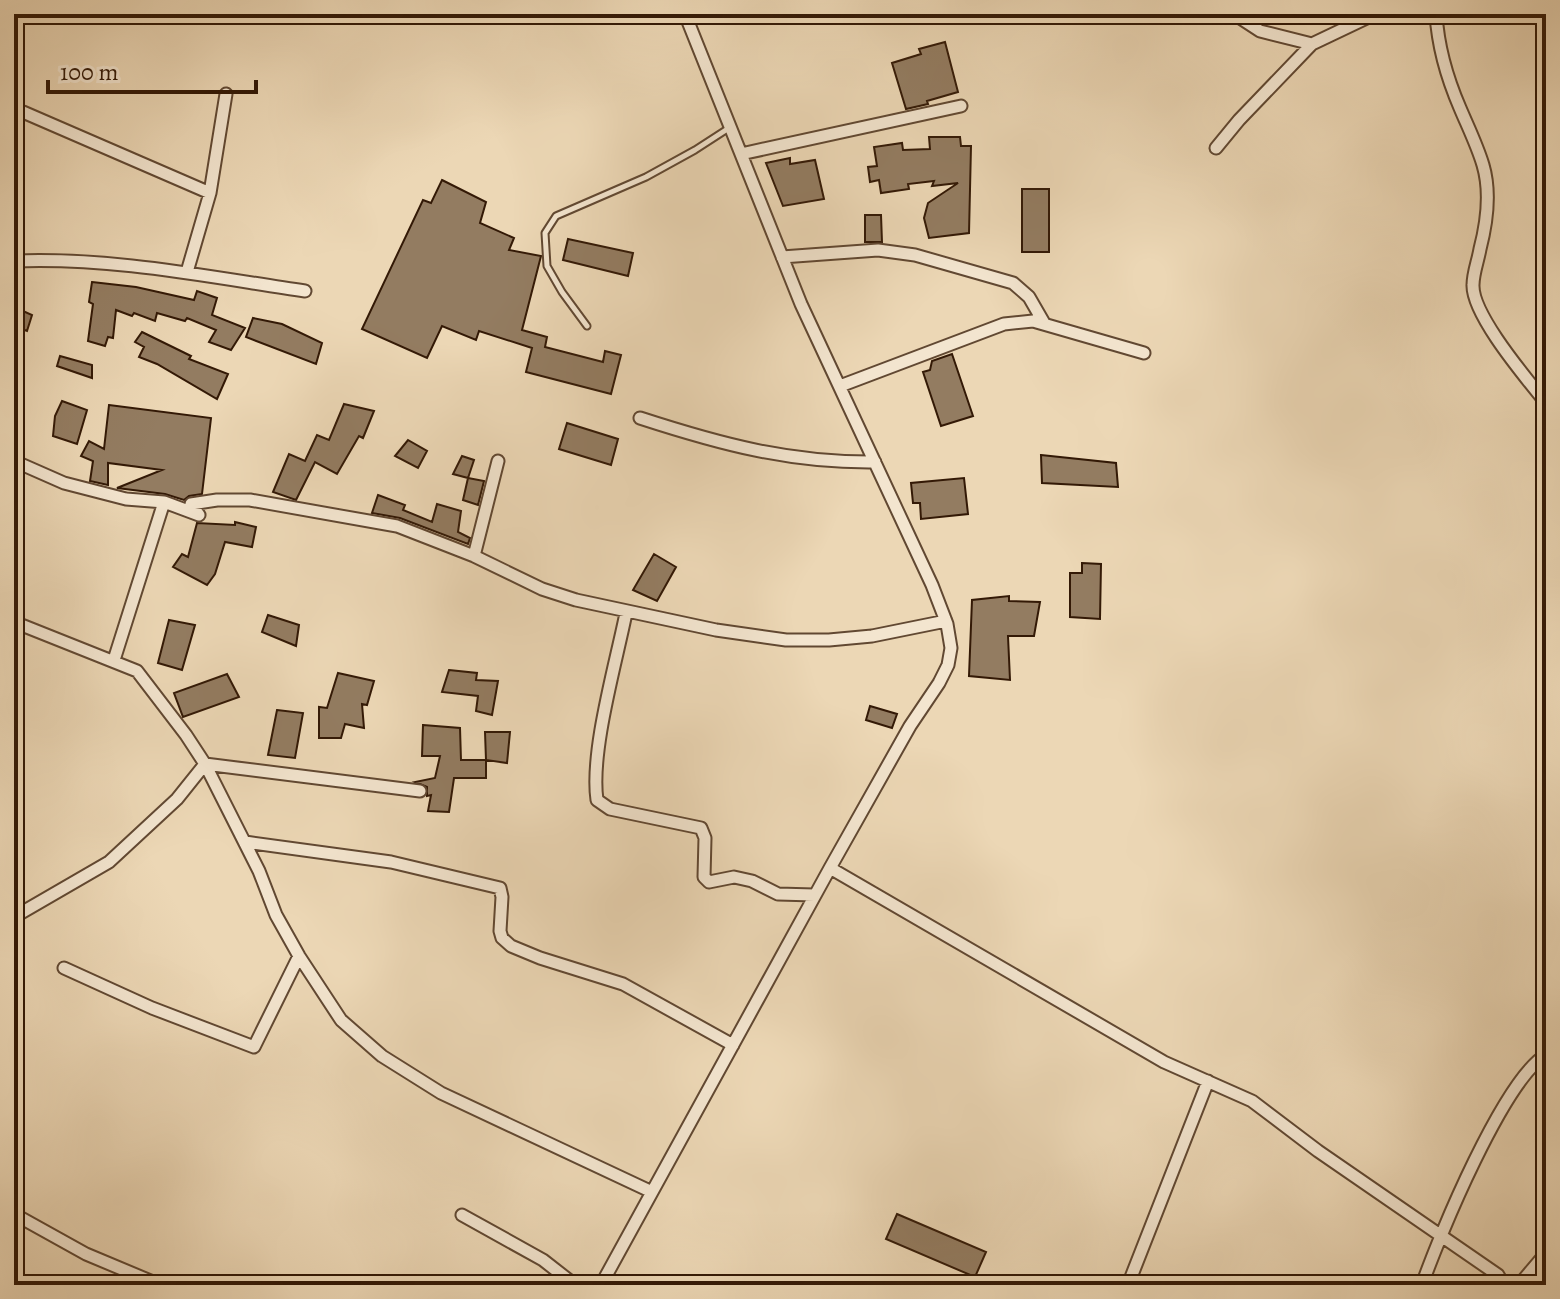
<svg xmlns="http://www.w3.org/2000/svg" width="1560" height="1299" font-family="Alegreya,serif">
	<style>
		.building { fill: #937c61; stroke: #331906; stroke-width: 2 }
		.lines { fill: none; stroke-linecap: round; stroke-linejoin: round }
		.service-casing { stroke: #614832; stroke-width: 9 }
		.minor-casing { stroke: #614832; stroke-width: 15 }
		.service { stroke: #f3e5cf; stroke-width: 5 }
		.minor { stroke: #f3e5cf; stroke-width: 11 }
	</style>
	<rect width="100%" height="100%" fill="#ecd7b5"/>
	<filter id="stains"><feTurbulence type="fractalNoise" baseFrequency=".0025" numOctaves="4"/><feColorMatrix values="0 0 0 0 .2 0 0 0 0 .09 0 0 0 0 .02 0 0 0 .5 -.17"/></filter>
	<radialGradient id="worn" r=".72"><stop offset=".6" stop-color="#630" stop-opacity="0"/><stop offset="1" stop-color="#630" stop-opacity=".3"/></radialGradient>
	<path class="building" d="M 945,42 L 958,92 L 927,101 L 928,104 L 906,109 L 892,63 L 921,54 L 919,49 Z
		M 929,137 L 960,137 L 961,146 L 971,146 L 969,233 L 929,238 L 924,218 L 928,203 L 958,183 L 932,186 L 934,181 L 908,184 L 909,189 L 881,193 L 879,180 L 870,182 L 868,167 L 877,166 L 874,147 L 902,143 L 903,150 L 930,149 Z
		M 790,158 L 790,164 L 815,160 L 824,199 L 783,206 L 766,163 Z
		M 442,180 L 486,202 L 480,223 L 514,238 L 509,250 L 541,256 L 522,330 L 547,337 L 545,347 L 603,362 L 605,351 L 621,355 L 611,394 L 526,372 L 532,348 L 479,331 L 476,340 L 442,326 L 427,358 L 362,329 L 423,200 L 431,203 Z
		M 1022,189 L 1049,189 L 1049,252 L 1022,252 Z
		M 865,215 L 881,215 L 882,242 L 865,242 Z
		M 568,239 L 633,253 L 628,276 L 563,260 Z
		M 92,282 L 136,287 L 194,300 L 197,291 L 217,298 L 212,315 L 245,328 L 231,350 L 209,342 L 216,330 L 187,318 L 185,321 L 157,313 L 155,321 L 134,313 L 132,316 L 116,310 L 113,338 L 108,337 L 105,346 L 88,341 L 93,304 L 89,302 Z
		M 14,307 L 32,315 L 27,331 L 14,326 Z
		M 253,318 L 282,324 L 322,343 L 316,364 L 246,337 Z
		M 142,332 L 191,356 L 189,359 L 228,374 L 217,399 L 157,364 L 139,357 L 144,347 L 135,342 Z
		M 952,354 L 973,416 L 941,426 L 923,372 L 930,370 L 932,361 Z
		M 60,356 L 92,365 L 92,378 L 57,366 Z
		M 62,401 L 87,410 L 77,444 L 53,436 L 55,416 Z
		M 344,404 L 374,411 L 363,438 L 359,436 L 337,474 L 315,462 L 296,500 L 273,492 L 289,454 L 305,461 L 317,435 L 329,440 Z
		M 109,405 L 211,418 L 202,494 L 189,496 L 184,500 L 165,494 L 117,488 L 162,470 L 108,463 L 108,485 L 90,481 L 93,461 L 81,456 L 89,441 L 104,449 Z
		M 567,423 L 618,439 L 611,465 L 559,449 Z
		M 408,440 L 427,451 L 418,468 L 395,456 Z
		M 1041,455 L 1116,463 L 1118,487 L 1042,483 Z
		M 462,456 L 474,460 L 468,478 L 453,474 Z
		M 468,478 L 484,481 L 478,505 L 463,500 Z
		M 964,478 L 968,514 L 921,519 L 920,503 L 913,503 L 911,483 Z
		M 378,495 L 405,505 L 403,510 L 432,522 L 437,504 L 461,511 L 458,532 L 470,538 L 468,544 L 400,518 L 372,513 Z
		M 235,522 L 256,527 L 252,547 L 225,542 L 215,574 L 207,585 L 173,567 L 182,554 L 188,557 L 197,523 L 235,525 Z
		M 654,554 L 676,567 L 657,601 L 633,590 Z
		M 1082,563 L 1101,564 L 1100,619 L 1070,617 L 1070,573 L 1082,573 Z
		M 1009,596 L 1009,601 L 1040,602 L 1034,636 L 1008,636 L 1010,680 L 969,676 L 972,600 Z
		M 268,615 L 299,625 L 296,646 L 262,632 Z
		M 169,620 L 195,625 L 182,670 L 158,663 Z
		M 449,670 L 477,673 L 476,680 L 498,681 L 492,715 L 476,711 L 478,696 L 442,692 Z
		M 338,673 L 374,681 L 367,705 L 362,704 L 364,728 L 345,724 L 341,738 L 319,738 L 319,707 L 327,708 Z
		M 227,674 L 239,697 L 183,717 L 174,693 Z
		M 870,706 L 897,714 L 892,728 L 866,720 Z
		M 277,710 L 303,713 L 295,758 L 268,755 Z
		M 423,725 L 460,728 L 461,760 L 486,760 L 486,778 L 454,778 L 449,812 L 428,811 L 431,795 L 427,796 L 427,787 L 415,782 L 435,778 L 440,756 L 422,756 Z
		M 485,732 L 510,732 L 507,763 L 486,760 Z
		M 897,1214 L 986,1252 L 975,1277 L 886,1239 Z"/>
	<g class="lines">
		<g class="service-casing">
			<path id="service" d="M 587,326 L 562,292 L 547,266 L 545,233 L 556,216 L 646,177 L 695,150 L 729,128"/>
		</g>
		<g class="minor-casing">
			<path id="minor" d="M 1234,14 L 1260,31 L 1312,44
				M 1436,14 C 1438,47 1447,78 1460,108 C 1468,127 1477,145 1483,165 C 1491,192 1487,222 1480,249 C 1478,261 1473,273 1473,285 C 1472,315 1527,379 1546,403
				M 14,112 L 23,112 L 210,193
				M 1216,148 L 1239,120 L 1312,44 L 1375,14
				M 741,154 L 961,106
				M 782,257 L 878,250 L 915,255 L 1013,283 L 1029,297 L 1044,323
				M 14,261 C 112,257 209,277 305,291
				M 187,272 L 210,193 L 226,94
				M 840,386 L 1004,324 L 1033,321 L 1144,353
				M 640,418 C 720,444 790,463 875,462
				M 14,461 L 64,483 L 126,499 L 164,502 L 199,515 L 191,504 L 217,500 L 250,500 L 397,526 L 474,556 L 542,589 L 576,600 L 716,630 L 786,640 L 829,640 L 872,636 L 946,621
				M 474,556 L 498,461
				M 626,613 C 616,663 590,752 597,800 L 610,809 L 701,828 L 705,838 L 704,877 L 709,882 L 734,877 L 752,881 L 778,894 L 814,895
				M 14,622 L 137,671 L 186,735 L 205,764 L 259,871 L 276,915 L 299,956 L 341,1020 L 382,1056 L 441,1093 L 652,1192
				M 114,660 L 164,502
				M 245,842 L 391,862 L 500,888 L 502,897 L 500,931 L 502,938 L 511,946 L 540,958 L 623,984 L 733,1045
				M 830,868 L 1164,1062 L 1252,1101 L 1318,1151 L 1498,1275 L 1504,1285
				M 14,917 L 109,862 L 177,799 L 205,764 L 420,791
				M 64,968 L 152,1008 L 254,1047 L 299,956
				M 14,1214 L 86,1254 L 160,1285
				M 462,1215 L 543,1260 L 575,1285
				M 1521,1283 L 1543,1285
				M 601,1285 L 830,868 L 910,726 L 939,683 L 948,665 L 951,648 L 947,624 L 932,585 L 801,304 L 685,14
				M 1128,1285 L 1208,1081
				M 1422,1285 C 1439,1236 1504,1079 1546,1055
				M 1519,1285 L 1546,1253"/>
		</g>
		<use href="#service" class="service"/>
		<use href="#minor" class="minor"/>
	</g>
	<rect width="1560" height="1299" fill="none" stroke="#ecd7b5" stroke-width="48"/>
	<rect x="16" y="16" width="1528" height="1267" fill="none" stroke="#331906" stroke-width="4"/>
	<rect x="24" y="24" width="1512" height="1251" fill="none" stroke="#331906" stroke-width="2"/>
	<path d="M48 80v12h208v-12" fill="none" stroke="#331906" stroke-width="4"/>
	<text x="60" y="80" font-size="24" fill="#331906" stroke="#f3e5cf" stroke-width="6" paint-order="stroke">100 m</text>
	<rect width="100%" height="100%" filter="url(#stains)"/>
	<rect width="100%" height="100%" fill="url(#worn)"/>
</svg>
